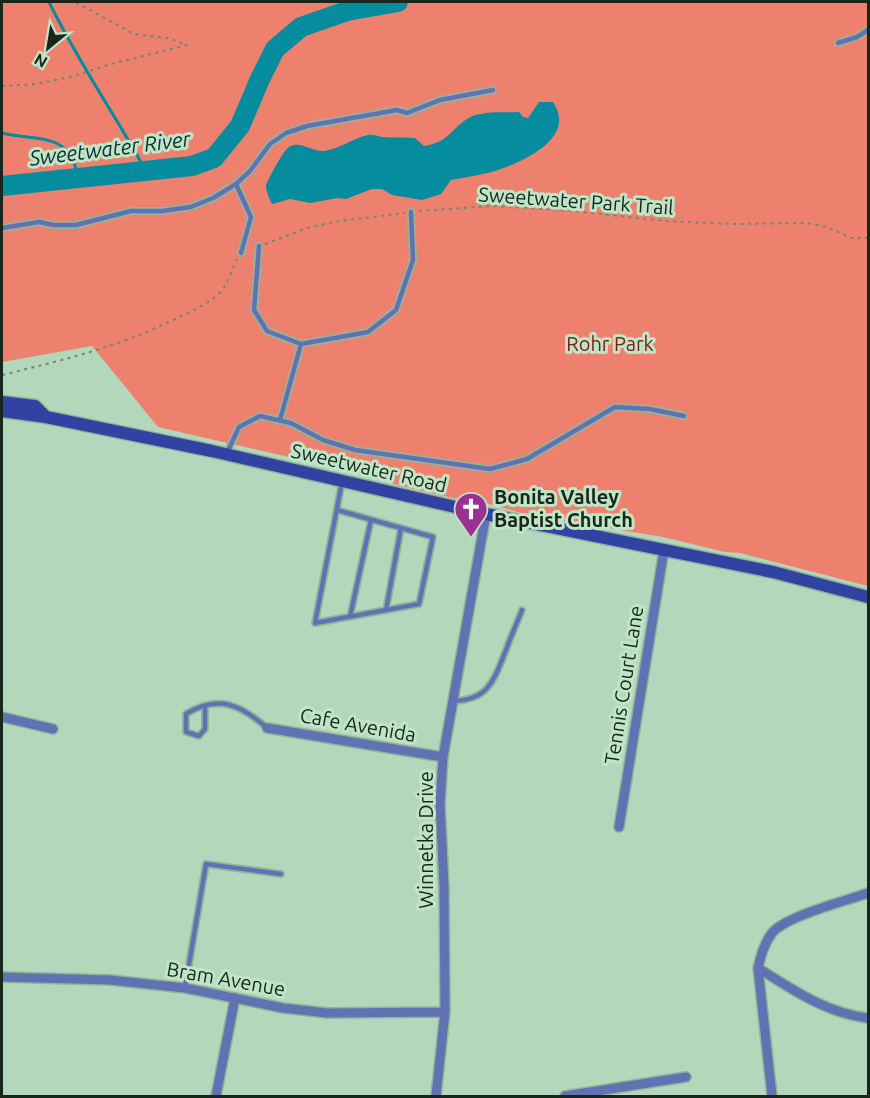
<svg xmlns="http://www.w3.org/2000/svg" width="870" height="1098" font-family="Ubuntu,sans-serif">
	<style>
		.green { fill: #ee816e }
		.water { fill: #058c9f }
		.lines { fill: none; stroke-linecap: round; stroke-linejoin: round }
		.stream { stroke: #058c9f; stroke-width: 3 }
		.river { stroke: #058c9f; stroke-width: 20 }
		.lane-casing { stroke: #93b49a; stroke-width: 8 }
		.street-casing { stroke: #93b49a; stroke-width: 12 }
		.secondary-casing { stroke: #93b49a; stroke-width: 15 }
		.path { stroke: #6e8974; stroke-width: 2; stroke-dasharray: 3 4.5; stroke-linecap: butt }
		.lane { stroke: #6172b3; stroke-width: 4.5 }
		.street { stroke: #6172b3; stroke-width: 9 }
		.secondary { stroke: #3242a2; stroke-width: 12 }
		.labels { text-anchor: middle; stroke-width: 6; stroke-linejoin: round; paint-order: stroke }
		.street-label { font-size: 20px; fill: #18261b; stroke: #bfe4c6 }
		.park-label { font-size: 20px; fill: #772317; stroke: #bfe4c6 }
		.poi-label { font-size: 20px; font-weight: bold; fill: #18261b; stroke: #bfe4c6; text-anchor: start }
		.water-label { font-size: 21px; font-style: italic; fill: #0c2e34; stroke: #bfe4c6 }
	</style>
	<rect width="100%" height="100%" fill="#b2d7ba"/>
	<path class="green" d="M 2,2 L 868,2 L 868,586 L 740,553 L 725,552 L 663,537 L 525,514 L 486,503 L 453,498 L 401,486 L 337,468 L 158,427 L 92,346 L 2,362 Z"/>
	<path class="water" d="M 539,102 L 553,102 C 577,137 525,161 498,170 C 483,175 466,177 451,180 L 441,194 L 422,200 L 392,195 L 382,189 L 372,189 L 346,199 L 338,198 L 310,203 L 290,199 L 272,204 C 270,199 266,192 266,186 C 267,181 284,149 289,147 C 300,140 312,152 324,151 C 340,149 353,138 368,135 C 373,134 377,136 382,137 C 392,138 404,137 415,138 L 424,146 C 449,142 449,131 467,119 C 481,110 504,113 519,112 L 523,117 L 528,118 Z"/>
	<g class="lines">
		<path class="stream" d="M 49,2 C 77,60 114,113 146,171
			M 2,133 C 33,141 74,131 77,178"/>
		<path class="river" d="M 2,186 L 192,166 L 214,158 L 240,126 L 260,79 L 275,49 L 301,27 L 347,11 L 398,2"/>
		<g class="lane-casing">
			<path id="lane" d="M 838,43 L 857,37 L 868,30
				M 236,184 L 251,217 L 241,253
				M 2,228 L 39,222 L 54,225 L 76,225 L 131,211 L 162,211 L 191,207 L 213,198 L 236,184 L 250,171 L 270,144 L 286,133 L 307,126 L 397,110 L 407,113 L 440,100 L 493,90
				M 259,246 L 254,310 L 267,331 L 301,344
				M 280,420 L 301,344 L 368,332 L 396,310 L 413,260 L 411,212
				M 227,453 L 239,427 L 260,416 L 291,423 L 323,440 L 355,450 L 490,469 L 527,459 L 615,407 L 650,409 L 684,416
				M 337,510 L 433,537 L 419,604 L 315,623 L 342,482
				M 386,610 L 401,528
				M 350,617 L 371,520
				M 453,701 C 490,700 494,679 506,650 C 511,636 517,623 522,610
				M 205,706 L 205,729 L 199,736 L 186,732 L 186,714 C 219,694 241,705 267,728
				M 185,988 L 206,864 L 281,874"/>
		</g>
		<g class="street-casing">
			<path id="street" d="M 2,717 L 53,729
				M 267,728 L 443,757
				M 619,827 L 664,550
				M 758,968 C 793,990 826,1013 868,1018
				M 2,977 L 110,980 L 185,988 L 283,1008 L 327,1013 L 445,1012
				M 216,1096 L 235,998
				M 436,1096 L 445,1012 L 444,886 L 440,804 L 443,757 L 486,514
				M 565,1096 L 686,1077
				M 772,1096 L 758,968 C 761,955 764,944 772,933 C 786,916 846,901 868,893"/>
		</g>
		<g class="secondary-casing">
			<path id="secondary" d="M 2,402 L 35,406 L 46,417
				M 2,411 L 46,417 L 212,451 L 486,514 L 773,572 L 868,597"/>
		</g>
		<path class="path" d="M 2,86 L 36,84 L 70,77 L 111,64 L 187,45 L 168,38 L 134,34 L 75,2
			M 419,211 L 494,206 L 574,211 L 665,221 L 735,224 L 806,223 L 827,227 L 851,238 L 868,238
			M 265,244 L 310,227 L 340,221 L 405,213
			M 2,375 C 63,360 115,348 173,320 C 187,313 205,306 217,295 C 228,286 231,271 237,259"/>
		<use href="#lane" class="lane"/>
		<use href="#street" class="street"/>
		<use href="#secondary" class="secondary"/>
	</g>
	<defs>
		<g id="church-pin" transform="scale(1.725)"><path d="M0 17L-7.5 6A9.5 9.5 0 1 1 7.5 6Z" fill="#9a3092" stroke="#bfe4c6"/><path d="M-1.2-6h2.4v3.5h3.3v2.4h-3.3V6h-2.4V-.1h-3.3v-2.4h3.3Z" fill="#fff"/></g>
	</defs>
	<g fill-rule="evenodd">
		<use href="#church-pin" x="471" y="509"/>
	</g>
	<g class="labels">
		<g class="street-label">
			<text transform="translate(576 201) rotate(4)" y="7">Sweetwater Park Trail</text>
			<text transform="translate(369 468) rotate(13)" y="7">Sweetwater Road</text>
			<text transform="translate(624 685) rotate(-81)" y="7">Tennis Court Lane</text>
			<text transform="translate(358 725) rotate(10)" y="7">Cafe Avenida</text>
			<text transform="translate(426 840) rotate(-90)" y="7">Winnetka Drive</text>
			<text transform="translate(226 979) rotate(10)" y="7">Bram Avenue</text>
		</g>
		<g class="park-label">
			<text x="610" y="351">Rohr Park</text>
		</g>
		<g class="poi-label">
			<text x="494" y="504">Bonita Valley<tspan x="494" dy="23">Baptist Church</tspan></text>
		</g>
		<g class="water-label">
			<text transform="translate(110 149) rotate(-7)" y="7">Sweetwater River</text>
		</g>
	</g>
	<rect width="870" height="1098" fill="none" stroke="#18261b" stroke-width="6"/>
	<g transform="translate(48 48) rotate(210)" stroke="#bfe4c6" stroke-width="4.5" paint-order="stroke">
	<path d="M0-4.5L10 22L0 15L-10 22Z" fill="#18261b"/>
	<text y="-9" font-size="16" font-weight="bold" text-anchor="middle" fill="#18261b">N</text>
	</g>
</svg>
